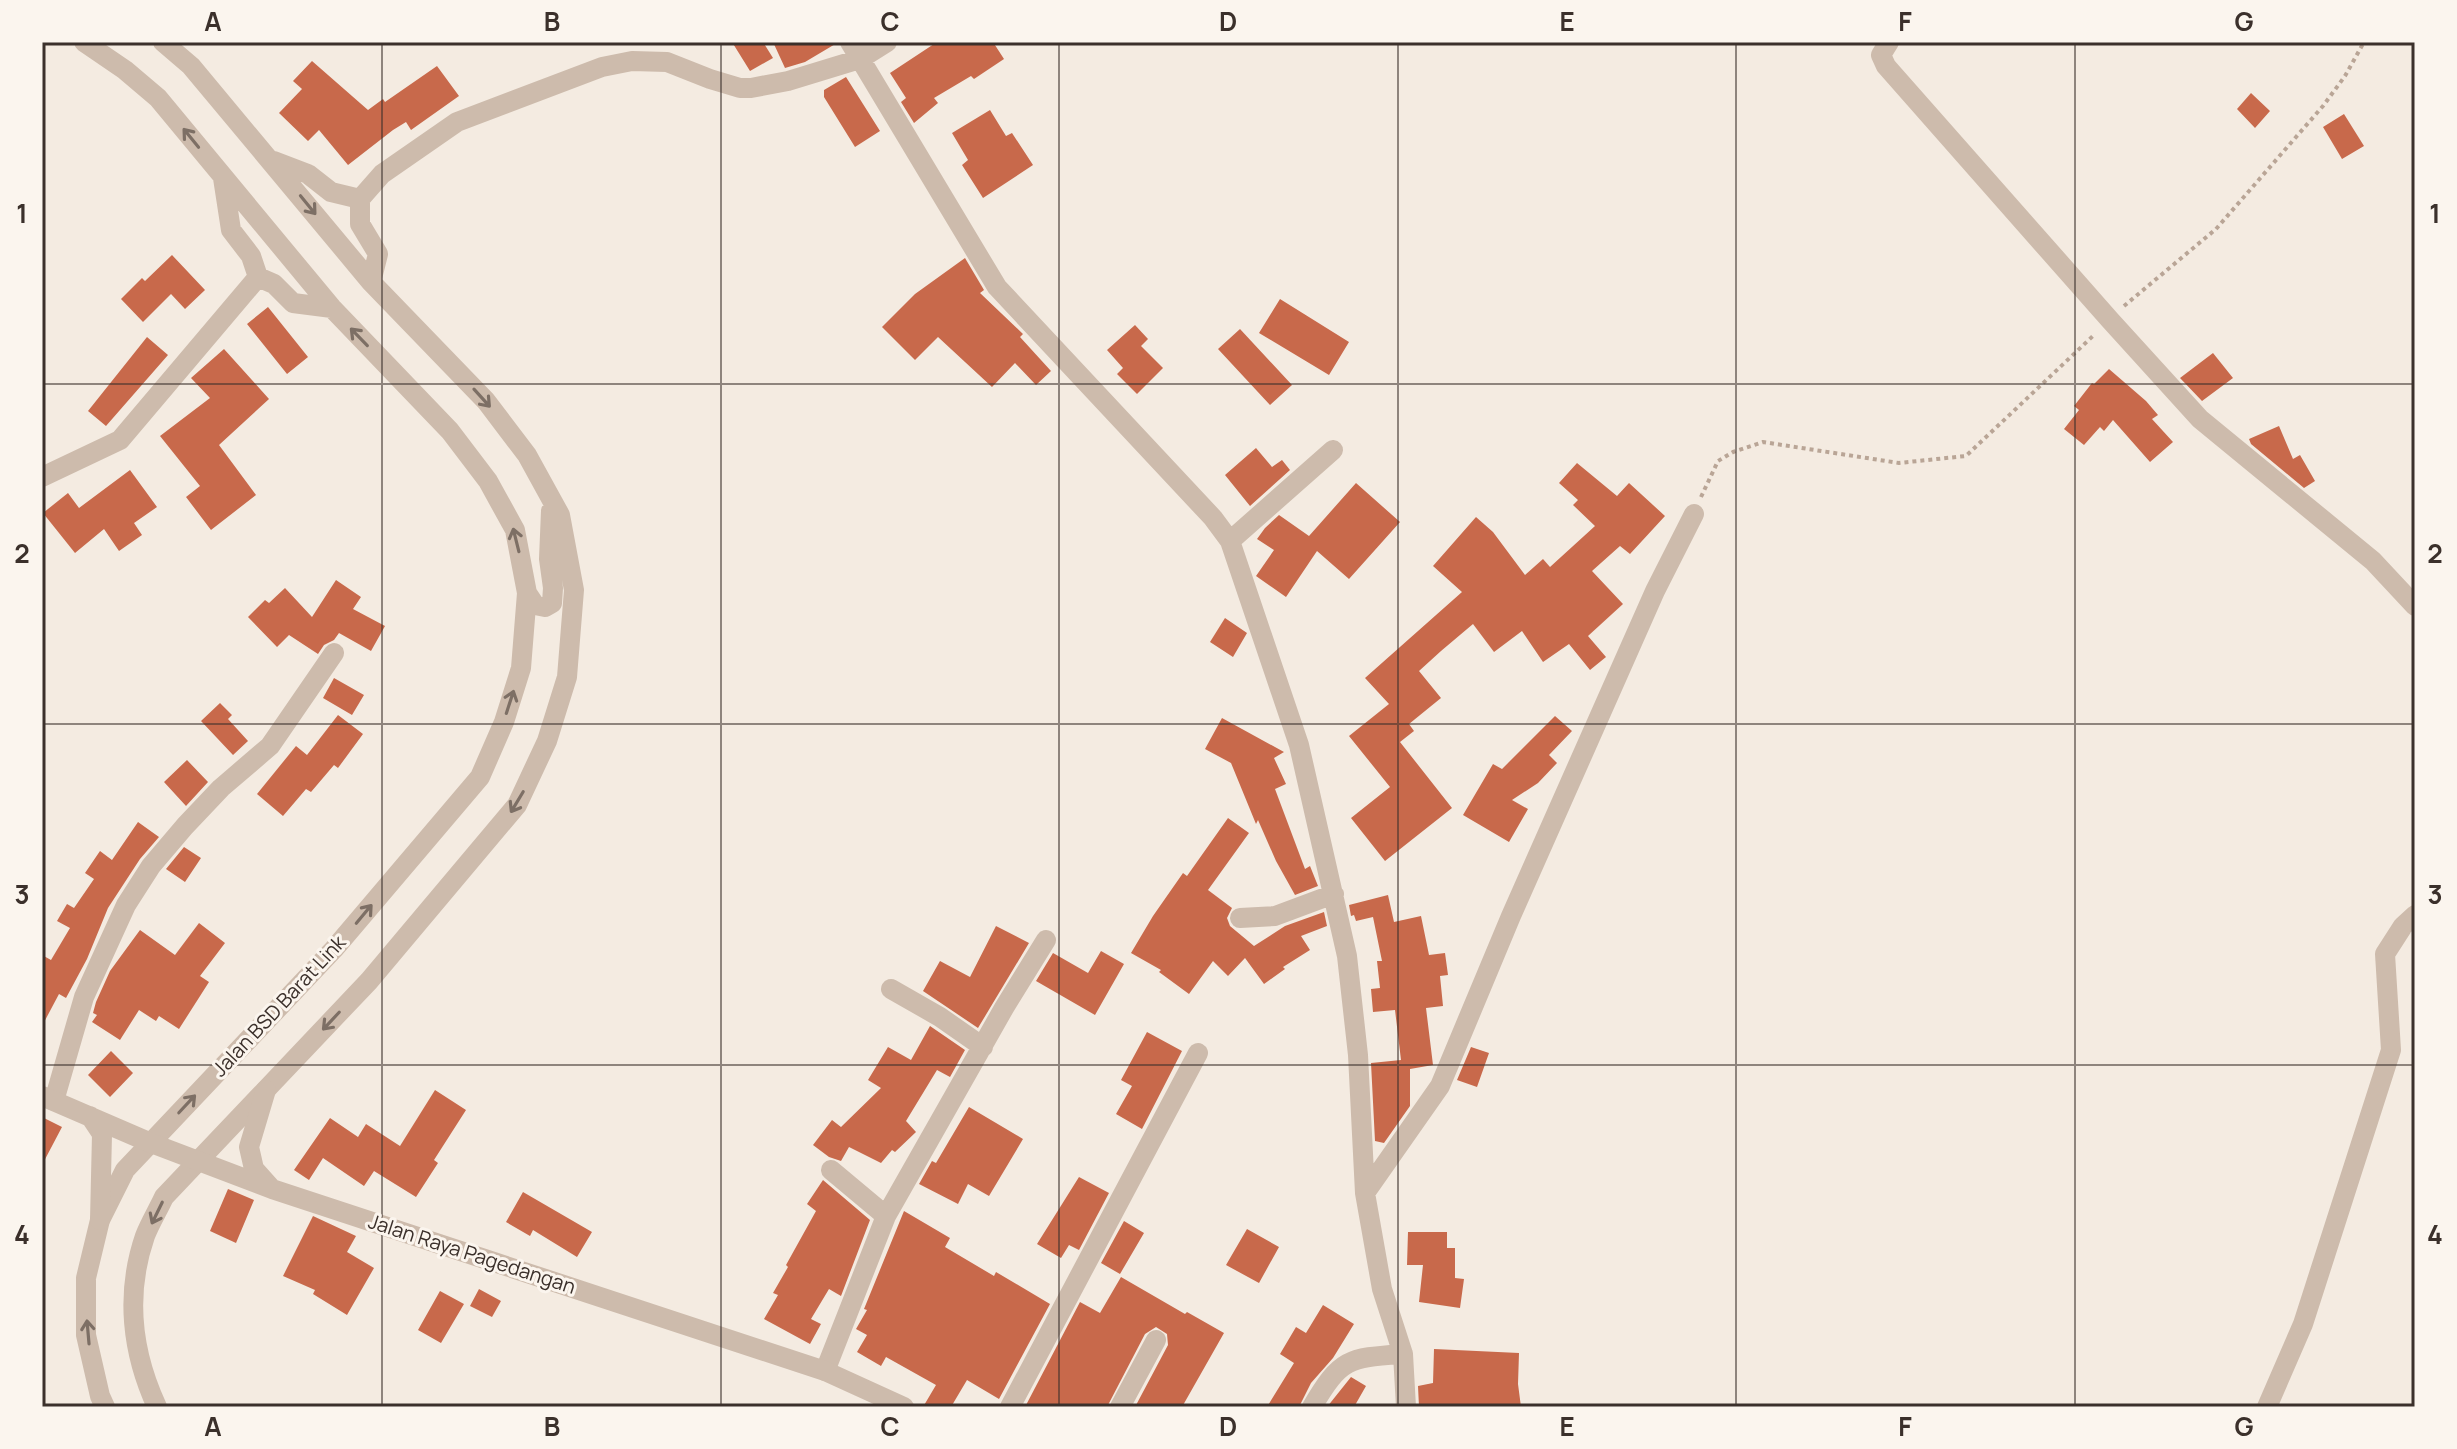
<svg xmlns="http://www.w3.org/2000/svg" width="2457" height="1449" font-family="Manrope,sans-serif">
	<style>
		.building { fill: #c8694b }
		.lines { fill: none; stroke-linecap: round; stroke-linejoin: round }
		.path { stroke: #b9a596; stroke-width: 4; stroke-dasharray: 4 4; stroke-linecap: butt }
		.minor { stroke: #cdbbac; stroke-width: 20 }
		.tertiary { stroke: #cdbbac; stroke-width: 20 }
		.oneway { stroke: #7d6f65 }
		.grid { fill: none; stroke: #3b302b; stroke-width: 2; stroke-opacity: 0.55 }
		.labels { text-anchor: middle; stroke-width: 6; stroke-linejoin: round; paint-order: stroke }
		.street-label { font-size: 20px; fill: #3b302b; stroke: #fbf5ee }
		.neatline { fill: none; stroke: #3b302b; stroke-width: 3 }
		.grid-label { font-size: 26px; text-anchor: middle; font-weight: bold; fill: #3b302b }
	</style>
	<rect width="100%" height="100%" fill="#f4ebe1"/>
	<path class="building" d="M 732,42 L 763,42 L 773,58 L 750,71 Z
		M 773,42 L 837,42 L 837,43 L 805,62 L 785,68 Z
		M 937,42 L 993,42 L 1004,59 L 974,79 L 971,76 L 934,98 L 938,103 L 914,123 L 901,102 L 906,98 L 890,73 Z
		M 312,61 L 368,110 L 383,99 L 385,102 L 437,66 L 459,96 L 411,130 L 406,122 L 393,130 L 348,165 L 319,130 L 308,141 L 279,113 L 302,89 L 293,81 Z
		M 846,77 L 880,131 L 855,147 L 824,97 L 824,90 Z
		M 2251,93 L 2270,111 L 2255,128 L 2237,109 Z
		M 990,110 L 1006,136 L 1012,133 L 1033,165 L 983,198 L 962,165 L 968,160 L 952,133 Z
		M 2344,114 L 2364,146 L 2342,159 L 2323,127 Z
		M 172,255 L 205,290 L 185,309 L 171,294 L 143,322 L 121,299 L 142,278 L 145,281 Z
		M 965,258 L 984,290 L 980,293 L 1023,334 L 1020,337 L 1051,371 L 1036,385 L 1015,363 L 992,387 L 938,337 L 915,360 L 882,327 L 915,294 Z
		M 1280,299 L 1349,342 L 1329,375 L 1259,333 Z
		M 268,307 L 308,357 L 287,374 L 247,324 Z
		M 1135,325 L 1148,339 L 1141,346 L 1163,368 L 1137,394 L 1117,374 L 1123,368 L 1107,350 Z
		M 1240,329 L 1292,385 L 1270,405 L 1218,349 Z
		M 147,337 L 168,355 L 106,426 L 88,411 Z
		M 224,349 L 269,399 L 219,445 L 256,495 L 211,530 L 186,497 L 200,486 L 160,436 L 210,398 L 191,378 Z
		M 2213,353 L 2233,378 L 2202,401 L 2180,378 Z
		M 2109,369 L 2146,401 L 2158,415 L 2152,419 L 2173,442 L 2150,462 L 2113,420 L 2104,431 L 2100,427 L 2084,445 L 2064,429 L 2079,410 L 2074,406 L 2092,383 L 2094,384 Z
		M 2279,426 L 2293,459 L 2300,455 L 2315,481 L 2304,488 L 2251,444 L 2249,439 Z
		M 1256,448 L 1272,467 L 1282,460 L 1290,470 L 1250,506 L 1225,475 Z
		M 1577,463 L 1617,496 L 1629,483 L 1665,516 L 1630,554 L 1620,546 L 1592,571 L 1623,604 L 1588,636 L 1606,657 L 1590,670 L 1569,644 L 1543,662 L 1522,631 L 1494,652 L 1473,624 L 1441,651 L 1419,671 L 1441,698 L 1409,724 L 1414,731 L 1400,742 L 1452,808 L 1385,861 L 1351,818 L 1390,787 L 1349,736 L 1389,704 L 1365,678 L 1462,592 L 1433,566 L 1476,517 L 1493,532 L 1525,575 L 1543,559 L 1550,567 L 1595,526 L 1573,505 L 1578,500 L 1559,483 Z
		M 130,470 L 157,507 L 134,523 L 142,535 L 119,551 L 104,529 L 75,553 L 43,513 L 68,493 L 79,508 Z
		M 1356,483 L 1400,522 L 1349,579 L 1317,551 L 1286,597 L 1256,576 L 1274,550 L 1257,539 L 1265,528 L 1279,515 L 1309,536 Z
		M 336,580 L 361,597 L 353,609 L 385,626 L 371,651 L 339,633 L 334,640 L 324,645 L 318,654 L 289,635 L 277,647 L 248,617 L 265,600 L 269,603 L 285,588 L 312,617 Z
		M 1225,618 L 1247,633 L 1233,657 L 1210,642 Z
		M 334,678 L 364,695 L 352,715 L 323,698 Z
		M 220,703 L 232,715 L 228,719 L 248,741 L 233,755 L 201,721 Z
		M 338,715 L 363,734 L 338,768 L 334,765 L 311,792 L 306,789 L 283,816 L 257,794 L 296,746 L 307,755 Z
		M 1555,716 L 1572,731 L 1549,755 L 1557,763 L 1538,783 L 1512,800 L 1528,809 L 1509,842 L 1463,815 L 1493,764 L 1502,769 Z
		M 1222,718 L 1284,752 L 1274,758 L 1286,784 L 1275,789 L 1305,869 L 1310,866 L 1318,886 L 1295,895 L 1276,861 L 1258,820 L 1256,824 L 1231,763 L 1205,749 Z
		M 187,760 L 208,782 L 186,806 L 164,782 Z
		M 1228,818 L 1249,833 L 1208,890 L 1232,908 L 1227,918 L 1230,926 L 1254,946 L 1285,926 L 1324,912 L 1327,926 L 1301,936 L 1310,950 L 1283,967 L 1285,969 L 1264,984 L 1245,958 L 1228,976 L 1213,961 L 1189,994 L 1159,972 L 1161,970 L 1131,953 L 1153,916 L 1183,873 L 1187,876 Z
		M 138,822 L 159,837 L 140,859 L 108,908 L 87,959 L 66,998 L 59,994 L 42,1026 L 42,955 L 51,960 L 70,928 L 57,921 L 67,904 L 74,908 L 94,879 L 85,873 L 100,851 L 112,860 Z
		M 184,847 L 201,858 L 185,882 L 166,869 Z
		M 1388,895 L 1394,922 L 1421,916 L 1429,955 L 1445,953 L 1448,975 L 1440,976 L 1443,1006 L 1426,1008 L 1433,1065 L 1410,1069 L 1410,1106 L 1384,1143 L 1375,1141 L 1371,1063 L 1401,1060 L 1395,1010 L 1373,1012 L 1371,989 L 1380,988 L 1377,961 L 1382,961 L 1373,917 L 1356,921 L 1354,915 L 1351,916 L 1349,905 Z
		M 199,923 L 225,943 L 200,976 L 209,982 L 179,1029 L 159,1016 L 156,1021 L 139,1010 L 120,1040 L 92,1022 L 97,1015 L 93,1013 L 96,1002 L 110,971 L 140,930 L 175,955 Z
		M 996,926 L 1029,943 L 978,1028 L 923,991 L 940,961 L 970,977 Z
		M 1101,951 L 1124,964 L 1095,1015 L 1036,981 L 1053,953 L 1088,973 Z
		M 930,1026 L 965,1050 L 950,1077 L 937,1070 L 906,1121 L 916,1132 L 895,1152 L 892,1150 L 881,1163 L 849,1147 L 841,1161 L 829,1157 L 813,1145 L 832,1120 L 841,1127 L 881,1088 L 868,1080 L 888,1047 L 911,1060 Z
		M 1147,1032 L 1182,1051 L 1142,1129 L 1116,1114 L 1132,1086 L 1121,1080 Z
		M 1471,1047 L 1489,1053 L 1477,1087 L 1457,1080 Z
		M 111,1051 L 133,1073 L 110,1097 L 88,1075 Z
		M 435,1090 L 466,1110 L 434,1160 L 438,1163 L 416,1197 L 374,1171 L 364,1186 L 323,1158 L 309,1180 L 294,1170 L 330,1118 L 358,1137 L 366,1124 L 400,1146 Z
		M 969,1107 L 1023,1139 L 989,1196 L 968,1184 L 958,1204 L 919,1184 L 932,1161 L 936,1163 Z
		M 42,1117 L 62,1127 L 42,1165 Z
		M 1079,1177 L 1109,1193 L 1079,1250 L 1069,1245 L 1061,1258 L 1037,1244 Z
		M 823,1180 L 870,1220 L 841,1296 L 829,1289 L 811,1319 L 821,1324 L 810,1344 L 764,1319 L 778,1295 L 773,1293 L 788,1267 L 786,1265 L 816,1211 L 807,1204 Z
		M 228,1189 L 254,1200 L 236,1243 L 210,1231 Z
		M 523,1192 L 592,1232 L 577,1257 L 533,1230 L 530,1236 L 506,1222 Z
		M 904,1211 L 950,1238 L 945,1247 L 994,1276 L 996,1272 L 1050,1304 L 999,1399 L 967,1380 L 951,1407 L 923,1407 L 936,1385 L 886,1357 L 881,1366 L 857,1352 L 867,1335 L 856,1329 L 867,1310 L 864,1309 Z
		M 313,1216 L 356,1236 L 347,1252 L 374,1268 L 347,1315 L 313,1294 L 315,1290 L 283,1276 Z
		M 1124,1221 L 1144,1233 L 1120,1274 L 1101,1263 Z
		M 1247,1229 L 1279,1247 L 1259,1283 L 1226,1265 Z
		M 1408,1232 L 1447,1232 L 1447,1248 L 1455,1248 L 1455,1278 L 1464,1279 L 1460,1308 L 1419,1302 L 1423,1265 L 1407,1265 Z
		M 1121,1277 L 1185,1314 L 1187,1312 L 1224,1333 L 1182,1407 L 1135,1407 L 1168,1345 L 1167,1334 L 1156,1327 L 1145,1334 L 1107,1407 L 1025,1407 L 1080,1302 L 1100,1313 Z
		M 479,1289 L 501,1301 L 492,1317 L 470,1306 Z
		M 440,1291 L 464,1304 L 441,1343 L 418,1330 Z
		M 1323,1305 L 1354,1324 L 1333,1358 L 1311,1383 L 1299,1407 L 1267,1407 L 1294,1363 L 1280,1354 L 1296,1327 L 1306,1333 Z
		M 1434,1349 L 1519,1353 L 1518,1384 L 1521,1407 L 1419,1407 L 1418,1386 L 1433,1383 Z
		M 1351,1377 L 1366,1386 L 1354,1407 L 1327,1407 Z"/>
	<g class="lines">
		<path class="path" d="M 2124,306 L 2216,229 L 2323,106 L 2345,76 L 2364,42
			M 1701,497 L 1718,461 L 1733,452 L 1763,442 L 1899,463 L 1966,456 L 2095,334"/>
		<path class="minor" d="M 84,42 L 125,70 L 158,98 L 332,308 L 450,431 L 488,481 L 515,530 L 527,593 L 521,668 L 504,722 L 480,777 L 334,949 L 125,1170 L 100,1220 L 86,1278 L 86,1335 L 100,1396 L 105,1407
			M 850,42 L 997,287 L 1213,518 L 1230,541 L 1299,745 L 1347,956 L 1358,1055 L 1365,1193 L 1382,1289 L 1403,1354 L 1406,1407
			M 1889,42 L 1881,55 L 1886,66 L 2110,320 L 2200,419 L 2373,561 L 2415,606
			M 274,161 L 308,174 L 331,192 L 360,199 L 360,224 L 378,254 L 371,282
			M 223,178 L 231,230 L 251,256 L 258,277 L 274,284 L 293,303 L 332,308
			M 360,199 L 382,174 L 457,122 L 602,67 L 632,61 L 667,62 L 710,79 L 740,88 L 751,88 L 788,81 L 860,59 L 887,42
			M 42,477 L 120,440 L 258,277
			M 1230,541 L 1333,450
			M 527,593 L 535,605 L 545,607 L 552,603 L 553,588 L 549,559 L 551,511
			M 1240,918 L 1275,916 L 1334,894
			M 891,989 L 940,1017 L 983,1047
			M 54,1101 L 84,997 L 126,905 L 151,866 L 185,826 L 221,788 L 270,746 L 334,653
			M 831,1170 L 886,1216
			M 1365,1193 L 1440,1086 L 1511,916 L 1655,591 L 1694,514
			M 825,1371 L 886,1216 L 1004,1008 L 1046,940
			M 157,1407 C 132,1353 125,1294 145,1236 C 150,1223 158,1210 164,1197 L 369,981 L 517,805 L 547,741 L 567,677 L 574,590 L 560,515 L 527,455 L 486,401 L 371,282 L 191,66 L 163,42
			M 1010,1407 L 1198,1053
			M 1120,1407 L 1156,1340
			M 1312,1407 C 1341,1358 1348,1358 1403,1354
			M 2267,1407 L 2303,1324 L 2391,1050 L 2385,954 L 2403,926 L 2415,915"/>
		<path class="tertiary" d="M 266,1090 L 249,1147 L 254,1169 L 271,1188
			M 42,1096 L 151,1143 L 272,1189 L 825,1371 L 904,1407
			M 90,1116 L 102,1134 L 100,1220"/>
	</g>
	<defs><path id="oneway-shaft" d="M-6 0H5M1.5-3L5.5 0L1.5 3" fill="none" stroke-width="1.6" stroke-linecap="round" stroke-linejoin="round" transform="scale(2)"/></defs>
	<g class="oneway">
		<use href="#oneway-shaft" transform="translate(191 138) rotate(-129)"/>
		<use href="#oneway-shaft" transform="translate(308 205) rotate(51)"/>
		<use href="#oneway-shaft" transform="translate(359 337) rotate(-134)"/>
		<use href="#oneway-shaft" transform="translate(482 398) rotate(48)"/>
		<use href="#oneway-shaft" transform="translate(516 540) rotate(-104)"/>
		<use href="#oneway-shaft" transform="translate(510 702) rotate(-72)"/>
		<use href="#oneway-shaft" transform="translate(517 802) rotate(121)"/>
		<use href="#oneway-shaft" transform="translate(364 914) rotate(-50)"/>
		<use href="#oneway-shaft" transform="translate(331 1021) rotate(133)"/>
		<use href="#oneway-shaft" transform="translate(187 1104) rotate(-47)"/>
		<use href="#oneway-shaft" transform="translate(157 1213) rotate(116)"/>
		<use href="#oneway-shaft" transform="translate(88 1332) rotate(-95)"/>
	</g>
	<path class="grid" d="M 382,42 L 382,1407M 721,42 L 721,1407M 1059,42 L 1059,1407M 1398,42 L 1398,1407M 1736,42 L 1736,1407M 2075,42 L 2075,1407M 42,384 L 2415,384M 42,724 L 2415,724M 42,1065 L 2415,1065"/>
	<g class="labels">
		<g class="street-label">
			<text transform="translate(279 1006) rotate(-47)" y="7">Jalan BSD Barat Link</text>
			<text transform="translate(472 1254) rotate(18)" y="7">Jalan Raya Pagedangan</text>
		</g>
	</g>
	<rect width="2457" height="1449" fill="none" stroke="#fbf5ee" stroke-width="88"/>
	<rect x="44" y="44" width="2369" height="1361" class="neatline"/>
	<g class="grid-label">
		<text x="213" y="31">A</text>
		<text x="552" y="31">B</text>
		<text x="890" y="31">C</text>
		<text x="1228" y="31">D</text>
		<text x="1567" y="31">E</text>
		<text x="1905" y="31">F</text>
		<text x="2244" y="31">G</text>
		<text x="22" y="223">1</text>
		<text x="2435" y="223">1</text>
		<text x="22" y="563">2</text>
		<text x="2435" y="563">2</text>
		<text x="22" y="904">3</text>
		<text x="2435" y="904">3</text>
		<text x="22" y="1244">4</text>
		<text x="2435" y="1244">4</text>
		<text x="213" y="1436">A</text>
		<text x="552" y="1436">B</text>
		<text x="890" y="1436">C</text>
		<text x="1228" y="1436">D</text>
		<text x="1567" y="1436">E</text>
		<text x="1905" y="1436">F</text>
		<text x="2244" y="1436">G</text>
	</g>
</svg>
